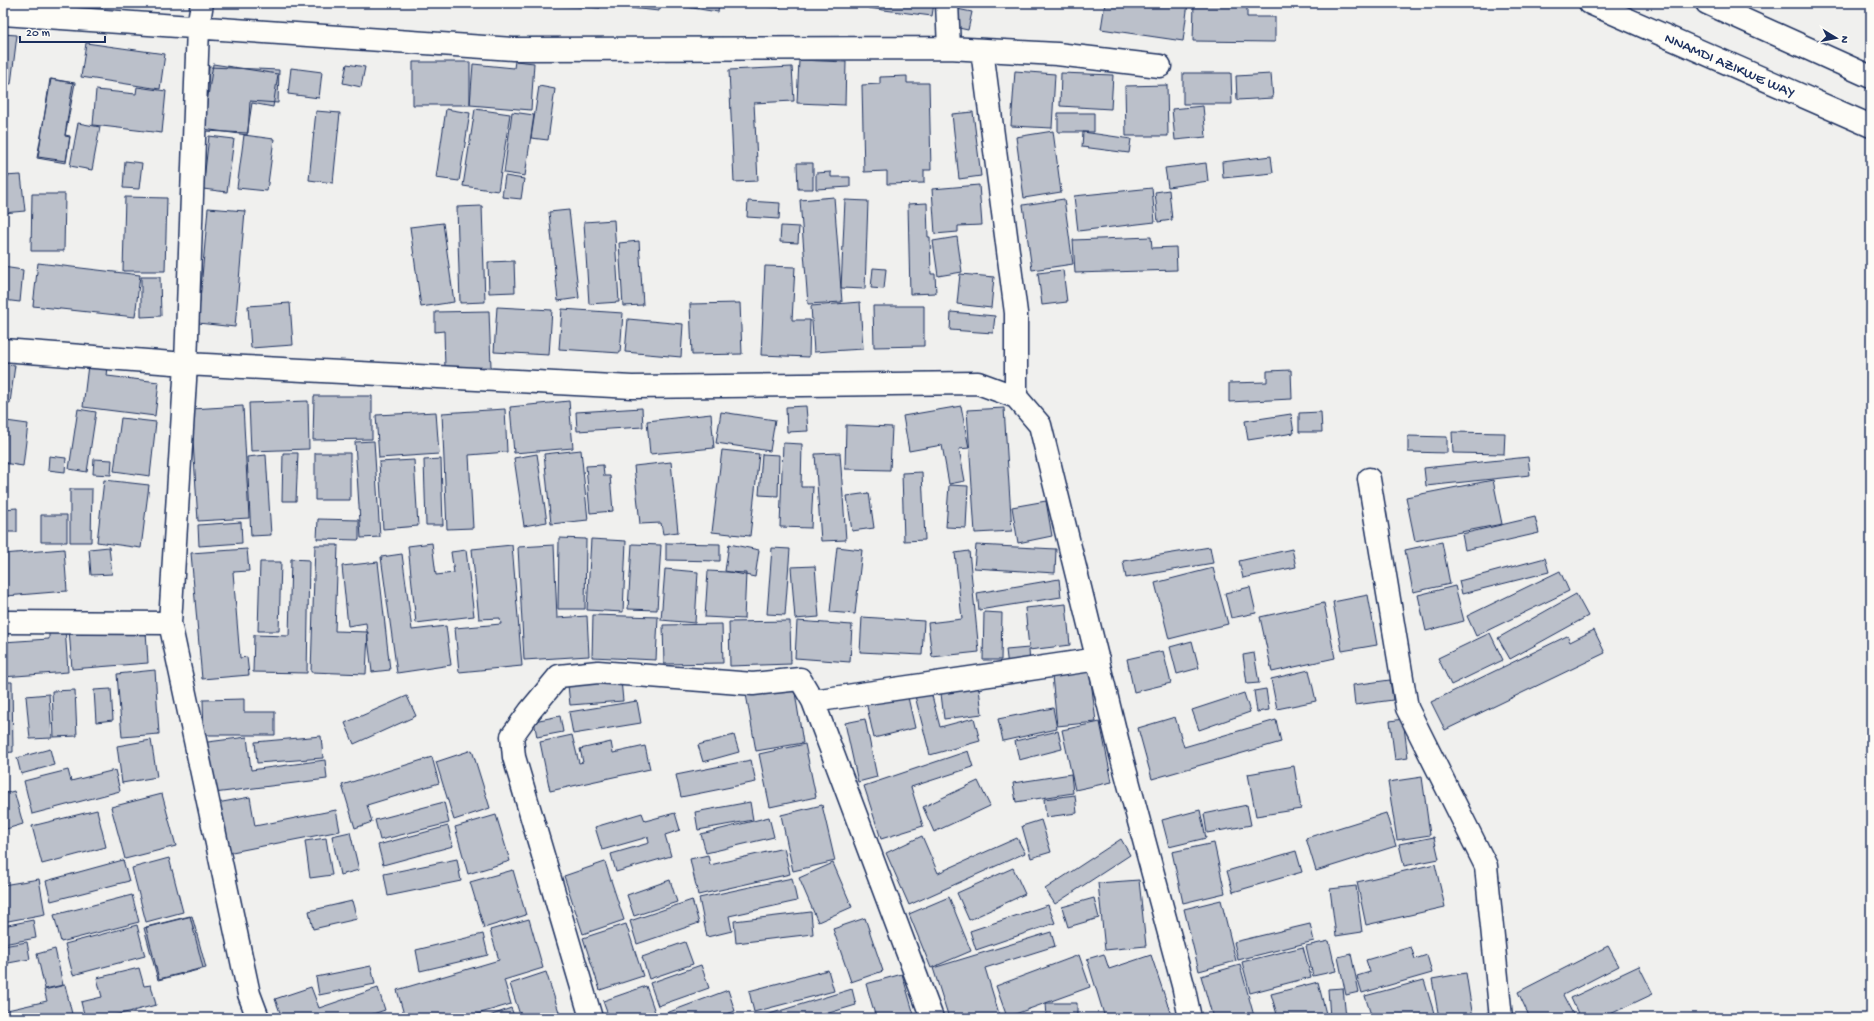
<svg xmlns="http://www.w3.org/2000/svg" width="1874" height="1021" font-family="'Gochi Hand',sans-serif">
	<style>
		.building { fill: #bbc0ca; stroke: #1b2f5e }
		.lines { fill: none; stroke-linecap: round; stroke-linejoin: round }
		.street-casing { stroke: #1b2f5e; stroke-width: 25 }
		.highway-casing { stroke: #1b2f5e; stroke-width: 25 }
		.street { stroke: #fdfcf7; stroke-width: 22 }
		.highway { stroke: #fdfcf7; stroke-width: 22 }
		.labels { text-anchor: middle; stroke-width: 4; stroke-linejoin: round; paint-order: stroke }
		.street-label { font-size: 15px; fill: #1b2f5e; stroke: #fdfcf7 }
	</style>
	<rect width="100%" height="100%" fill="#f0f0ee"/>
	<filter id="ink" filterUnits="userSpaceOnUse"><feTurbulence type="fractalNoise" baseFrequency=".025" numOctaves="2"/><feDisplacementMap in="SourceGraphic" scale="8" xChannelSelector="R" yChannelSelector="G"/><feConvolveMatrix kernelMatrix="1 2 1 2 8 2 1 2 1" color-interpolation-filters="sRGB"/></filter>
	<g filter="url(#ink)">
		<path class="building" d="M 397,3 L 413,3 L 413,5 Z
			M 450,3 L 486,3 L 486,5 Z
			M 553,3 L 601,3 L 600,8 L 553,5 Z
			M 610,3 L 660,3 L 659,11 L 610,6 Z
			M 661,3 L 719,3 L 718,12 Z
			M 735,3 L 781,3 L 780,8 Z
			M 814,3 L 840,3 L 840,5 Z
			M 869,3 L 934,3 L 932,16 L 868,8 Z
			M 1105,3 L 1188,3 L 1183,41 L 1101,29 Z
			M 1194,3 L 1247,3 L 1247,17 L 1275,17 L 1275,42 L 1193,41 Z
			M 957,9 L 972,12 L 968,30 L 954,27 Z
			M 3,34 L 17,35 L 11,84 L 3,83 Z
			M 86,43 L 165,54 L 160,89 L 81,77 Z
			M 799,60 L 846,62 L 845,105 L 797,103 Z
			M 515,61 L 534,63 L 531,110 L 470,105 L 473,64 L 514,68 Z
			M 413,62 L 470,62 L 470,105 L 413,105 Z
			M 213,64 L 278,74 L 273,107 L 252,103 L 247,135 L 203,129 Z
			M 347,64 L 365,67 L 361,87 L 343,83 Z
			M 209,67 L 279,70 L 278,103 L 250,101 L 248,133 L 205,131 Z
			M 792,67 L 794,101 L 754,103 L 758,181 L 734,182 L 729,70 Z
			M 291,68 L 322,72 L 319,98 L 288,94 Z
			M 1015,71 L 1055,74 L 1052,128 L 1011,126 Z
			M 1061,73 L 1113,75 L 1111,109 L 1060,106 Z
			M 1183,73 L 1231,73 L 1232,104 L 1183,104 Z
			M 1271,74 L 1273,98 L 1237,100 L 1236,76 Z
			M 907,76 L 907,83 L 929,83 L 931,170 L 924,170 L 924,183 L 887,184 L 887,171 L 864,172 L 862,85 L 880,84 L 880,77 Z
			M 50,79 L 73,83 L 65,135 L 70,136 L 66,161 L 38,157 Z
			M 51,79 L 75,83 L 65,136 L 70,137 L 66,163 L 37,158 Z
			M 1167,85 L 1168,136 L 1126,136 L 1125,86 Z
			M 539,86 L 555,89 L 548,140 L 531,138 Z
			M 137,87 L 166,91 L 162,133 L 93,125 L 96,90 L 136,94 Z
			M 1203,106 L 1206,137 L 1175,140 L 1172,109 Z
			M 446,109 L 470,113 L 459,181 L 436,178 Z
			M 475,109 L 510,114 L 498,191 L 463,186 Z
			M 316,111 L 340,113 L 333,183 L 309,180 Z
			M 512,112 L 534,115 L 525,176 L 504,173 Z
			M 973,112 L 981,176 L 959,179 L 952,114 Z
			M 1058,113 L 1094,113 L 1094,132 L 1058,132 Z
			M 78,123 L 100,127 L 92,170 L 70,166 Z
			M 1053,131 L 1061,192 L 1024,198 L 1016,137 Z
			M 1083,132 L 1131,139 L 1129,153 L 1082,147 Z
			M 244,135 L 274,139 L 267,191 L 237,188 Z
			M 209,136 L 234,139 L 227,192 L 203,189 Z
			M 1271,156 L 1273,173 L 1223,178 L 1222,162 Z
			M 125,161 L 142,163 L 139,189 L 123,188 Z
			M 797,163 L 813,163 L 813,189 L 798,189 Z
			M 1206,163 L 1208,181 L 1168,187 L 1165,168 Z
			M 831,172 L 831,177 L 850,177 L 850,187 L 816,189 L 816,173 Z
			M 21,175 L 25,211 L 3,213 L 3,176 Z
			M 505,176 L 524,179 L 521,199 L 502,197 Z
			M 979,185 L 982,225 L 958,226 L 958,232 L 935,234 L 932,189 Z
			M 1152,188 L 1155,222 L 1078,231 L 1074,196 Z
			M 1169,190 L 1172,220 L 1158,222 L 1155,192 Z
			M 32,194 L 65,194 L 64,251 L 31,251 Z
			M 125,197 L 167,198 L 165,271 L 123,271 Z
			M 834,197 L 842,302 L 808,304 L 800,200 Z
			M 1064,199 L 1073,264 L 1032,270 L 1023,205 Z
			M 845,200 L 868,201 L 865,289 L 841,288 Z
			M 748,201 L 780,203 L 779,219 L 747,217 Z
			M 927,203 L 928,237 L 930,237 L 931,274 L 935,274 L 936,293 L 910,294 L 908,204 Z
			M 482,206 L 485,302 L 460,303 L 457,207 Z
			M 208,208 L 245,211 L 235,327 L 198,323 Z
			M 569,210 L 579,298 L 558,301 L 549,212 Z
			M 614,220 L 619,302 L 589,304 L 584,222 Z
			M 443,223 L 454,302 L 421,307 L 410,227 Z
			M 781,226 L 799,227 L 798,243 L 780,242 Z
			M 957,237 L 962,272 L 938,276 L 933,241 Z
			M 1151,237 L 1152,248 L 1176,247 L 1177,270 L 1075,273 L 1073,240 Z
			M 639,241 L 643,305 L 623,306 L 619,243 Z
			M 514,261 L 515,292 L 489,293 L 488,262 Z
			M 38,263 L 140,275 L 135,317 L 33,306 Z
			M 765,266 L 795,267 L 792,320 L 810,320 L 809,357 L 761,355 Z
			M 3,267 L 23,270 L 20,302 L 3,300 Z
			M 873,268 L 886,269 L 884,289 L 871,288 Z
			M 1063,270 L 1067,302 L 1042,305 L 1038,273 Z
			M 960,274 L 994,277 L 991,308 L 957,304 Z
			M 141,277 L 160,277 L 161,316 L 141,317 Z
			M 860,302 L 863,349 L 814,352 L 811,306 Z
			M 290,303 L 293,345 L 251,348 L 248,306 Z
			M 740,303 L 742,354 L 692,355 L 690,304 Z
			M 873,306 L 924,306 L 924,346 L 874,347 Z
			M 497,307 L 552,310 L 549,355 L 494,352 Z
			M 562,309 L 623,313 L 620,353 L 559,349 Z
			M 489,311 L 491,367 L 445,369 L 444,331 L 435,332 L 435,312 Z
			M 951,312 L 995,316 L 993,333 L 950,330 Z
			M 628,319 L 683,324 L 681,357 L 625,352 Z
			M 3,364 L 15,365 L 10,403 L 3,402 Z
			M 88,365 L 108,367 L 107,376 L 159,382 L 155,416 L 83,407 Z
			M 1291,370 L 1292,399 L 1229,402 L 1229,383 L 1267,382 L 1267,371 Z
			M 314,396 L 372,396 L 372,439 L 313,440 Z
			M 308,401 L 309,449 L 251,451 L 249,403 Z
			M 569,401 L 573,448 L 514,453 L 510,407 Z
			M 243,406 L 249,518 L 198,521 L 191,409 Z
			M 806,406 L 808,431 L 787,432 L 786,407 Z
			M 961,406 L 969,448 L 959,449 L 965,481 L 949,484 L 942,445 L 909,451 L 903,416 Z
			M 642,408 L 643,427 L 577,431 L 576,412 Z
			M 1004,408 L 1012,531 L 975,533 L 967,410 Z
			M 78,409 L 96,412 L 87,472 L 69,469 Z
			M 505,409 L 507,452 L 469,455 L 473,528 L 447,529 L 442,413 Z
			M 436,412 L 439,454 L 379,458 L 376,415 Z
			M 721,412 L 775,420 L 770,451 L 716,443 Z
			M 1321,412 L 1322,432 L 1299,432 L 1299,413 Z
			M 711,414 L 714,448 L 650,454 L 647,421 Z
			M 1291,414 L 1294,433 L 1248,440 L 1245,421 Z
			M 121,418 L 156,422 L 150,476 L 114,471 Z
			M 6,421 L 28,424 L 23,466 L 3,463 Z
			M 846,425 L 892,427 L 890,470 L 845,469 Z
			M 1452,432 L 1505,433 L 1504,454 L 1453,453 Z
			M 1408,436 L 1447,437 L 1447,453 L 1408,452 Z
			M 374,441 L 380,537 L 361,538 L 355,442 Z
			M 783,443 L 802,444 L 801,487 L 813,487 L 811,528 L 780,527 Z
			M 581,450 L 588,520 L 551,524 L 544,454 Z
			M 722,450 L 759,454 L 750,536 L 712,532 Z
			M 283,453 L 298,453 L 296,501 L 282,501 Z
			M 315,453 L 350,453 L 350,500 L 315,500 Z
			M 840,453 L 846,540 L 821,541 L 815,454 Z
			M 537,454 L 547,522 L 524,526 L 514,458 Z
			M 762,454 L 779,455 L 778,496 L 759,495 Z
			M 266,455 L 271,535 L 251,536 L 247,457 Z
			M 49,456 L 66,458 L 65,472 L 48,470 Z
			M 1528,457 L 1530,475 L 1426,486 L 1424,468 Z
			M 94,459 L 112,460 L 111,475 L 93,474 Z
			M 441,459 L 443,525 L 426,525 L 424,460 Z
			M 414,460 L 418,526 L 383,529 L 379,462 Z
			M 671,462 L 678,532 L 663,534 L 661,523 L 640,524 L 634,466 Z
			M 603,465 L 604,476 L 610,476 L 613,511 L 590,513 L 586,466 Z
			M 922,472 L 925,540 L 904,541 L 902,473 Z
			M 104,480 L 149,485 L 141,548 L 97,542 Z
			M 1493,480 L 1502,524 L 1415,541 L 1406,497 Z
			M 949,485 L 968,486 L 966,528 L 946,527 Z
			M 70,489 L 92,489 L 91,542 L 70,542 Z
			M 869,493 L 874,528 L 852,531 L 847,496 Z
			M 1046,501 L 1052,536 L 1018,543 L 1012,507 Z
			M 17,508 L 17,532 L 3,532 L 3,509 Z
			M 41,515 L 67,515 L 67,542 L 41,542 Z
			M 1535,517 L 1539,533 L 1465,550 L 1462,534 Z
			M 318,519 L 359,520 L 359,540 L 317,539 Z
			M 241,522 L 242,543 L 199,546 L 198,525 Z
			M 559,538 L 586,539 L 585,609 L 558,609 Z
			M 591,539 L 626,541 L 623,612 L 587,610 Z
			M 1442,542 L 1450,584 L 1413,592 L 1405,550 Z
			M 432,543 L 436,575 L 454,573 L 451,552 L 466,550 L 474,616 L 416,623 L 408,546 Z
			M 666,543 L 720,544 L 720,561 L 666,560 Z
			M 632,544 L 661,545 L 657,610 L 628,609 Z
			M 729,544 L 759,550 L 755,577 L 725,571 Z
			M 315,545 L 338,545 L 335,631 L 368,632 L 366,674 L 311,672 Z
			M 512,545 L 522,666 L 459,672 L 455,628 L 501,624 L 500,618 L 479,619 L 472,549 Z
			M 554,545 L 557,618 L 587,616 L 589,656 L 524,660 L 518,547 Z
			M 976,545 L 1056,549 L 1055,573 L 974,568 Z
			M 109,547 L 112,574 L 91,575 L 89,549 Z
			M 837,547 L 862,550 L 855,614 L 830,612 Z
			M 1210,547 L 1213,563 L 1126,578 L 1123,561 Z
			M 772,548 L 790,549 L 785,615 L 767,614 Z
			M 64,549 L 67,591 L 6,596 L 3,554 Z
			M 247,549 L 249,571 L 233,572 L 240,658 L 247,657 L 249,675 L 202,679 L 191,553 Z
			M 1292,549 L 1296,567 L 1243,578 L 1239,561 Z
			M 969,551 L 979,652 L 932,657 L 928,623 L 962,619 L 955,553 Z
			M 402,554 L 412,630 L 446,626 L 451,665 L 397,673 L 381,557 Z
			M 1545,558 L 1549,572 L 1462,594 L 1459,581 Z
			M 291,559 L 309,560 L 307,673 L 253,672 L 254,635 L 289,636 Z
			M 260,562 L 281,562 L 279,631 L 258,631 Z
			M 378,562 L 390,670 L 372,672 L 366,623 L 348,626 L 342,566 Z
			M 815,566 L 819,617 L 795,619 L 791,567 Z
			M 1213,568 L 1228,624 L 1169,639 L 1155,583 Z
			M 665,569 L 698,572 L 695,623 L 661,620 Z
			M 708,571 L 746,573 L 744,619 L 705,617 Z
			M 1560,571 L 1569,591 L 1476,636 L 1467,616 Z
			M 1059,579 L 1061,597 L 979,610 L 977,593 Z
			M 1455,586 L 1464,621 L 1426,631 L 1418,595 Z
			M 1250,587 L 1256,613 L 1231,618 L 1225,593 Z
			M 1576,594 L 1588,616 L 1510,659 L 1498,638 Z
			M 1368,595 L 1377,645 L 1342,651 L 1333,602 Z
			M 1324,603 L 1335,658 L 1272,672 L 1260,617 Z
			M 1066,604 L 1070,645 L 1029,650 L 1030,664 L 1008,667 L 1006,650 L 1029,648 L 1025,608 Z
			M 984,612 L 1002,613 L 1001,660 L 983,660 Z
			M 593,615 L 658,617 L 656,660 L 592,657 Z
			M 862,617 L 924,621 L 922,655 L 860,652 Z
			M 790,621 L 791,664 L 730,666 L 729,622 Z
			M 797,621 L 852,625 L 850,662 L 795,658 Z
			M 722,624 L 723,663 L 664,664 L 663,625 Z
			M 65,627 L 68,672 L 3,677 L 3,642 L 49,639 L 49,629 Z
			M 69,629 L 146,631 L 148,663 L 72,669 Z
			M 1594,630 L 1605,653 L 1445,730 L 1431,702 L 1567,636 L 1570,642 Z
			M 1490,633 L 1503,660 L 1451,685 L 1438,658 Z
			M 1192,641 L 1199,668 L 1177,674 L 1170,647 Z
			M 1163,651 L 1171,683 L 1134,692 L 1127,659 Z
			M 1254,653 L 1259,683 L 1247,684 L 1243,655 Z
			M 155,670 L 159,734 L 122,737 L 117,674 Z
			M 1309,670 L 1316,701 L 1277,709 L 1271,679 Z
			M 1090,672 L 1096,722 L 1057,726 L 1052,676 Z
			M 621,680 L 623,701 L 570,705 L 568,685 Z
			M 978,680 L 982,714 L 944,719 L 940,685 Z
			M 1390,680 L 1393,700 L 1355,705 L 1353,685 Z
			M 3,682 L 12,682 L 13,752 L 3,753 Z
			M 794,686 L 803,743 L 756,751 L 746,694 Z
			M 111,689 L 113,720 L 96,722 L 94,690 Z
			M 1266,689 L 1269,710 L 1257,712 L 1254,691 Z
			M 75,690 L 77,736 L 54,737 L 52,691 Z
			M 931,692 L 940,727 L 974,718 L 980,741 L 930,755 L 915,696 Z
			M 907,693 L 915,728 L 874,738 L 866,702 Z
			M 1244,693 L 1250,712 L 1199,730 L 1192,710 Z
			M 49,694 L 52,738 L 30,739 L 26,696 Z
			M 407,696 L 416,716 L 354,744 L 345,723 Z
			M 244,699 L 244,712 L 275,712 L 275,735 L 204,735 L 203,700 Z
			M 637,701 L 641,723 L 573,734 L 569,712 Z
			M 1053,708 L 1057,729 L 1003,741 L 998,719 Z
			M 560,716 L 563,732 L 537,737 L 534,721 Z
			M 1175,717 L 1184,747 L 1276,720 L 1281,742 L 1152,779 L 1138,728 Z
			M 865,719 L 877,777 L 858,782 L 845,723 Z
			M 1403,719 L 1408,758 L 1395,760 L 1390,721 Z
			M 1100,722 L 1112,782 L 1075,790 L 1062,730 Z
			M 1058,731 L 1062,749 L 1019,760 L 1015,741 Z
			M 572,735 L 579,763 L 583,762 L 580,749 L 611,742 L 613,753 L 645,746 L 650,769 L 550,791 L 540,742 Z
			M 734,735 L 739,752 L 703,762 L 698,745 Z
			M 321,736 L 323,758 L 257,763 L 255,742 Z
			M 247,737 L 251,770 L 325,760 L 327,779 L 206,794 L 200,743 Z
			M 151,740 L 157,777 L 122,783 L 117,746 Z
			M 805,744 L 816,797 L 770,807 L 759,754 Z
			M 50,749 L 54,765 L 21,774 L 17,758 Z
			M 472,750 L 490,808 L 454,820 L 436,762 Z
			M 968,751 L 973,767 L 911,787 L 923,826 L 881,839 L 864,786 Z
			M 432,757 L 439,783 L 367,805 L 372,822 L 355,828 L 342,785 Z
			M 751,760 L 756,782 L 681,797 L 676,775 Z
			M 1294,766 L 1301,809 L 1256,816 L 1248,774 Z
			M 68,770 L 71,781 L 115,770 L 120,791 L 32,814 L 24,781 Z
			M 1071,774 L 1073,793 L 1016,802 L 1013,783 Z
			M 1422,777 L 1430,835 L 1397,840 L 1388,782 Z
			M 978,781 L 990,806 L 934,832 L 923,807 Z
			M 14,791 L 23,824 L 3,830 L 3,794 Z
			M 162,794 L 176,846 L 125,859 L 111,807 Z
			M 1075,795 L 1077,813 L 1046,817 L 1044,799 Z
			M 250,797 L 255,826 L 336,810 L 340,831 L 227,853 L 217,803 Z
			M 444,802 L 449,823 L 380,840 L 375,820 Z
			M 750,802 L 753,820 L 698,830 L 695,812 Z
			M 822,805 L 835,861 L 793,871 L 781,815 Z
			M 1247,805 L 1251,825 L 1207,833 L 1204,814 Z
			M 97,810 L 106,847 L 42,864 L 32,826 Z
			M 1200,810 L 1206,838 L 1169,847 L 1162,820 Z
			M 642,813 L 645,821 L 675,813 L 680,830 L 665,835 L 671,856 L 616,872 L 611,854 L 649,843 L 648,837 L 602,850 L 595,827 Z
			M 1386,813 L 1396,846 L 1316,871 L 1306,838 Z
			M 496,815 L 510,861 L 468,874 L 455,827 Z
			M 769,817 L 774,837 L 706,853 L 701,834 Z
			M 1041,820 L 1051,852 L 1031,858 L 1022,826 Z
			M 448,826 L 453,846 L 383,865 L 378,845 Z
			M 350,832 L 359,870 L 340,875 L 332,836 Z
			M 922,836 L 938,873 L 1017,838 L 1025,853 L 909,905 L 886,853 Z
			M 1434,837 L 1439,859 L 1404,866 L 1399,844 Z
			M 326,838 L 332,875 L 310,878 L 305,841 Z
			M 1121,839 L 1130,855 L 1055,904 L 1045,889 Z
			M 1214,843 L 1225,893 L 1183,903 L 1172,852 Z
			M 784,848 L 790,874 L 698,895 L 690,859 L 708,855 L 710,865 Z
			M 1296,851 L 1302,872 L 1233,892 L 1227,871 Z
			M 169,858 L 183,912 L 146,922 L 132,868 Z
			M 457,859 L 461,881 L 388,896 L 384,874 Z
			M 123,860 L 129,881 L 51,901 L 46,881 Z
			M 605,862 L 624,920 L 583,934 L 564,876 Z
			M 833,863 L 852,907 L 818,922 L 799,878 Z
			M 1435,864 L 1445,907 L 1366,925 L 1357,882 Z
			M 1013,868 L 1025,894 L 969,920 L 957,893 Z
			M 513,870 L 526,915 L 484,928 L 470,882 Z
			M 792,878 L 797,901 L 729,916 L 732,931 L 707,937 L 699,898 Z
			M 39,879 L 45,914 L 3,922 L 3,885 Z
			M 670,880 L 677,902 L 634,916 L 627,895 Z
			M 1139,880 L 1146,946 L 1105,950 L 1098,883 Z
			M 1356,886 L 1362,932 L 1336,936 L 1330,889 Z
			M 132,895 L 139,922 L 61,942 L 54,915 Z
			M 949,897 L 971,951 L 931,968 L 909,914 Z
			M 1094,898 L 1099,918 L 1068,927 L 1062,907 Z
			M 692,900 L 699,923 L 637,944 L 630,921 Z
			M 1221,900 L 1236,961 L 1199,971 L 1184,909 Z
			M 352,901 L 357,919 L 313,929 L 309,911 Z
			M 1048,905 L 1055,923 L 976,950 L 970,931 Z
			M 811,912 L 813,934 L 736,943 L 734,921 Z
			M 190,916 L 203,968 L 159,979 L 146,927 Z
			M 192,916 L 206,968 L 158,980 L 144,928 Z
			M 865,918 L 883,971 L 851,982 L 833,929 Z
			M 529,919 L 543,968 L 504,980 L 511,1004 L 464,1018 L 405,1018 L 397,990 L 499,960 L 490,930 Z
			M 33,920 L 36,938 L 3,944 L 3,926 Z
			M 626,924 L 643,976 L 600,990 L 583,938 Z
			M 1310,924 L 1314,941 L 1238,960 L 1234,942 Z
			M 137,925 L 145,956 L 73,975 L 65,944 Z
			M 1051,932 L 1055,946 L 985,968 L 1000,1017 L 949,1018 L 933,968 Z
			M 483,934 L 488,955 L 420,971 L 416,950 Z
			M 1329,941 L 1336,971 L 1313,976 L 1306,946 Z
			M 27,942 L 30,959 L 3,964 L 3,946 Z
			M 685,942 L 693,964 L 649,979 L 642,957 Z
			M 1608,946 L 1619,966 L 1563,995 L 1575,1018 L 1530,1018 L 1518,992 Z
			M 1303,947 L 1311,977 L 1250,993 L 1242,962 Z
			M 1411,947 L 1415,959 L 1427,955 L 1432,973 L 1362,993 L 1357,976 L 1370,972 L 1366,960 Z
			M 55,949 L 63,985 L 45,989 L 37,954 Z
			M 1104,954 L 1109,969 L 1151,955 L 1172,1018 L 1105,1018 L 1087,959 Z
			M 1351,954 L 1359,992 L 1346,995 L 1338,957 Z
			M 1079,955 L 1090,987 L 1007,1017 L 996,986 Z
			M 701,965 L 709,988 L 658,1006 L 650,983 Z
			M 1240,965 L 1254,1016 L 1245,1018 L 1213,1018 L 1201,976 Z
			M 371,966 L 375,984 L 319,995 L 316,977 Z
			M 1639,966 L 1653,994 L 1602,1018 L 1580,1018 L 1571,998 Z
			M 139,968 L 144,986 L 151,985 L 156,1005 L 105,1018 L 85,1018 L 81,1002 L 102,997 L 97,978 Z
			M 828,970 L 834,991 L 754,1012 L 749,991 Z
			M 546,972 L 561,1018 L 521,1018 L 510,984 Z
			M 1466,973 L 1473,1018 L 1439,1018 L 1432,979 Z
			M 902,974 L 915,1018 L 876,1018 L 866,984 Z
			M 1424,980 L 1434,1013 L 1416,1018 L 1372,1018 L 1365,996 Z
			M 1318,982 L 1327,1018 L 1278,1018 L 1271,994 Z
			M 65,985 L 73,1018 L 3,1018 L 3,1011 L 47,1001 L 44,990 Z
			M 646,986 L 657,1018 L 609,1018 L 603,1001 Z
			M 311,987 L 319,1008 L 378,988 L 385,1010 L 361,1018 L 282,1018 L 275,999 Z
			M 1343,988 L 1346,1018 L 1330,1018 L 1328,989 Z
			M 852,989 L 856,1005 L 812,1018 L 767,1018 L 766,1015 Z
			M 728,990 L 735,1011 L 716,1018 L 665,1018 L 664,1014 Z
			M 1046,1003 L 1077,1003 L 1077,1018 L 1047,1018 Z
			M 511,1008 L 515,1018 L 484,1018 Z"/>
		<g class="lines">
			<g class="street-casing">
				<path id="street" d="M 202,3 L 198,27 L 186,364 L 170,623 L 249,994 L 258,1018
					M 947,3 L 949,48
					M 3,14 L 513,49 L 949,48 L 1057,54 L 1160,66
					M 982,50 L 1016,313 L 1016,397
					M 3,350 L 186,364 L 632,387 L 978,383 L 1016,397 L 1040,425 L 1120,751 L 1183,985 L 1190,1018
					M 1369,479 L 1407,708 L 1486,866 L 1501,1018
					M 3,622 L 170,623
					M 813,701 L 1098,659
					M 591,1018 L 514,757 L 512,736 L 530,711 L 559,676 L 598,672 L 753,684 L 800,679 L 813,701 L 932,1018"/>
			</g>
			<g class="highway-casing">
				<g id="highway">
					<path id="s1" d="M 1590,3 L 1871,126"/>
					<path d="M 1707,3 L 1871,77"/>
				</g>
			</g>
			<use href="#street" class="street"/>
			<use href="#highway" class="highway"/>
		</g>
	</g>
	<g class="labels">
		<g class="street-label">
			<text dy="5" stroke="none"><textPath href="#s1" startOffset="153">NNAMDI AZIKWE WAY</textPath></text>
		</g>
	</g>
	<rect width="1874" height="1021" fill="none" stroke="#fdfcf7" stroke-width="16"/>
	<rect x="8" y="8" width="1858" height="1005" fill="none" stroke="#1b2f5e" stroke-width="1.5" filter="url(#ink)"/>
	<g transform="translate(1836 38) rotate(100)" stroke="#fdfcf7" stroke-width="3" paint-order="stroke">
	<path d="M0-3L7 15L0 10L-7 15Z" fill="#1b2f5e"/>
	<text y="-6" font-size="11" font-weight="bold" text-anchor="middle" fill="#1b2f5e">N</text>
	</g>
	<path d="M20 36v6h85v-6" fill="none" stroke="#1b2f5e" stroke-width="2"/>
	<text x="26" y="36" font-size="12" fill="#1b2f5e" stroke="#fdfcf7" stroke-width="3" paint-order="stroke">20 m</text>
</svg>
